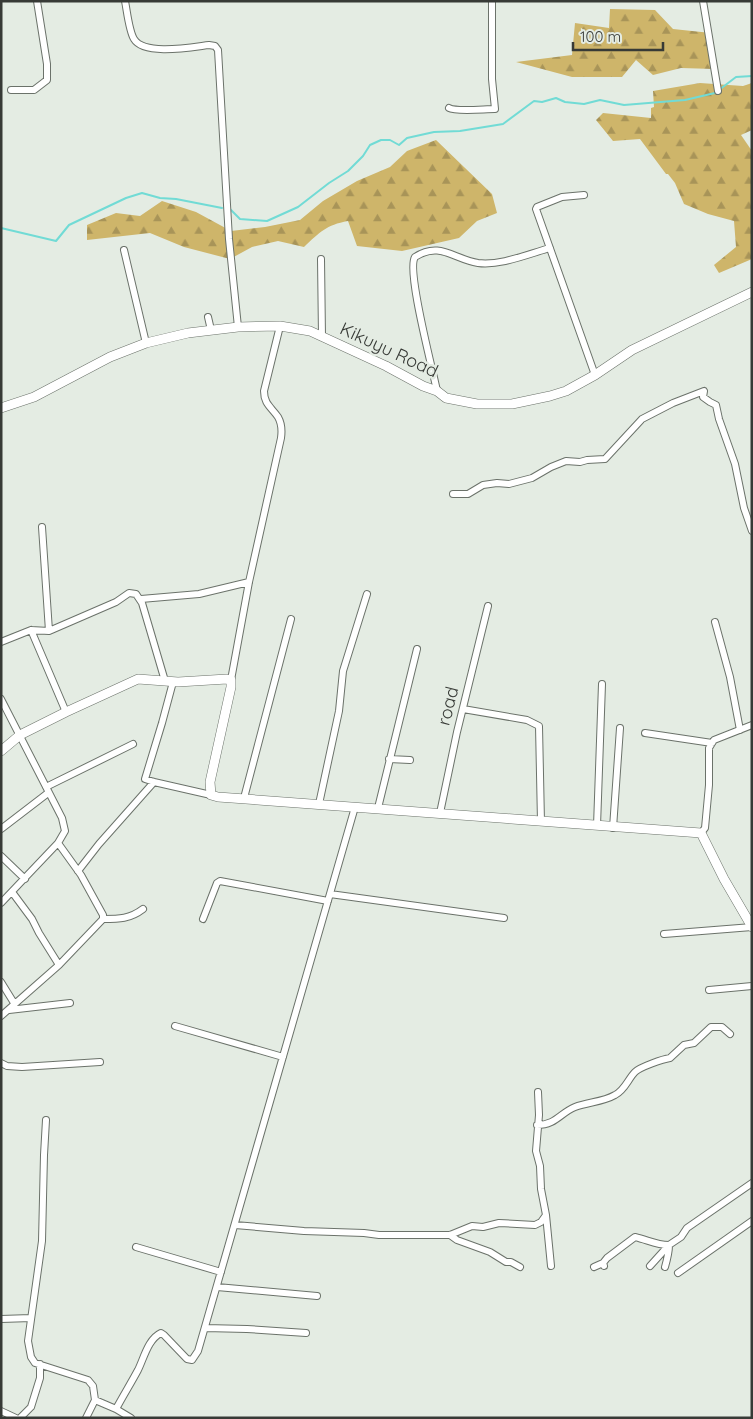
<svg xmlns="http://www.w3.org/2000/svg" width="753" height="1419" font-family="Quicksand,sans-serif">
	<style>
		.forest { fill: url(#forest-firs) }
		.lines { fill: none; stroke-linecap: round; stroke-linejoin: round }
		.stream { stroke: #71dbd5; stroke-width: 2 }
		.street-casing { stroke: #6b726a; stroke-width: 8 }
		.secondary-casing { stroke: #6b726a; stroke-width: 10 }
		.street { stroke: #fff; stroke-width: 6 }
		.secondary { stroke: #fff; stroke-width: 9 }
		.labels { text-anchor: middle; stroke-width: 5; stroke-linejoin: round; paint-order: stroke }
		.street-label { font-size: 18px; fill: #373a36; stroke: #e4ece3 }
	</style>
	<defs>
		<pattern id="forest-firs" width="22" height="20" patternUnits="userSpaceOnUse" patternTransform="scale(1.25)"><rect width="22" height="20" fill="#ceb56a"/><path d="M5 1l3.5 6h-7zM16 11l3.5 6h-7z" fill="#a89458"/></pattern>
	</defs>
	<rect width="100%" height="100%" fill="#e4ece3"/>
	<path class="forest" d="M 610,9 L 655,10 L 673,29 L 711,33 L 714,69 L 681,68 L 653,75 L 636,60 L 622,77 L 572,77 L 516,62 L 572,55 L 575,23 L 609,28 Z
		M 700,83 L 743,86 L 752,83 L 752,130 L 741,135 L 752,151 L 752,259 L 719,273 L 714,265 L 736,247 L 734,221 L 708,214 L 684,204 L 675,183 L 668,174 L 666,174 L 640,139 L 613,141 L 596,120 L 603,113 L 651,118 L 651,108 L 654,107 L 653,91 Z
		M 436,140 L 492,194 L 497,213 L 477,221 L 459,238 L 402,251 L 357,246 L 348,221 C 326,225 320,232 304,247 L 278,241 L 252,247 L 230,259 L 184,247 L 150,233 L 87,240 L 87,225 L 116,213 L 140,216 L 162,201 L 196,212 L 231,231 L 265,227 L 300,220 L 323,201 L 357,181 L 390,167 L 407,151 Z"/>
	<g class="lines">
		<path class="stream" d="M 230,209 L 240,219 L 267,221 L 298,207 L 329,183 L 348,171 L 363,156 L 370,145 L 381,140 L 390,140 L 399,145 L 407,138 L 434,132 L 460,131 L 503,124 L 534,101 L 542,102 L 556,98 L 565,102 L 584,104 L 600,100 L 624,105 L 685,100 L 715,93 L 736,77 L 752,76
			M 1,228 L 56,241 L 69,225 L 126,198 L 142,193 L 160,198 L 176,199 L 222,208"/>
		<g class="street-casing">
			<path id="street" d="M 125,1 C 127,11 129,31 134,39 C 144,56 192,47 209,45 L 215,46 L 218,50 L 229,239 L 238,327
				M 703,1 L 718,91
				M 11,90 L 34,90 L 47,80 L 47,64 L 37,1
				M 449,108 C 456,112 484,109 495,109 L 492,79 L 492,1
				M 584,195 L 562,197 L 537,207 L 536,209 L 595,375
				M 124,250 L 146,343
				M 321,259 L 322,337
				M 208,317 L 211,330
				M 437,391 C 433,370 406,270 415,257 C 440,241 453,259 478,263 C 500,266 528,254 550,248
				M 453,494 L 468,494 L 483,485 L 497,483 L 509,484 L 532,478 L 551,467 L 566,461 L 580,462 L 587,460 L 605,459 L 642,419 L 673,403 L 704,391 L 703,397 L 710,402 L 716,405 L 719,419 L 735,464 L 744,508 L 752,531
				M 42,527 L 49,631
				M 141,599 L 199,594 L 249,582
				M 715,622 L 730,677 L 740,730
				M 31,630 L 66,712
				M 1,642 L 31,630 L 49,631 L 116,602 L 129,593 L 136,594 L 142,603 L 165,681
				M 231,680 L 249,582 L 281,438 C 282,431 282,424 278,417 C 271,407 264,404 264,391 L 280,326
				M 173,682 L 162,723 L 145,779 L 154,782 L 211,795
				M 1,699 L 62,818 L 65,831 L 58,843 L 1,903
				M 463,709 L 527,720 L 539,726 L 541,822
				M 645,733 L 712,743
				M 389,759 L 410,760
				M 46,787 L 133,744
				M 244,798 L 291,619
				M 319,804 L 339,711 L 343,671 L 367,594
				M 378,808 L 417,649
				M 440,813 L 457,732 L 488,606
				M 597,826 L 602,684
				M 613,828 L 620,728
				M 1,829 L 48,793
				M 701,833 L 705,828 L 709,785 L 709,748 L 714,740 L 752,725
				M 1,856 L 25,879
				M 78,871 L 99,844 L 154,782
				M 12,892 L 32,919 L 39,933 L 59,965
				M 330,894 L 504,918
				M 103,919 C 119,919 130,919 143,909
				M 203,919 L 217,883 L 220,881 L 328,901
				M 664,934 L 752,927
				M 1,982 L 14,1003
				M 709,990 L 752,986
				M 9,1010 L 70,1003
				M 1,1016 L 59,965 L 103,919 L 103,915 L 81,875 L 58,843
				M 175,1026 L 283,1057
				M 1,1063 L 7,1066 L 22,1067 L 100,1062
				M 46,1120 L 44,1155 L 42,1241 L 28,1341 L 31,1357 L 35,1363 L 88,1380 L 93,1386 L 95,1400
				M 537,1125 C 556,1125 560,1113 575,1107 C 588,1102 603,1102 615,1095 C 625,1090 628,1079 635,1072 C 640,1067 663,1059 670,1058 L 684,1045 L 694,1043 L 711,1027 L 722,1027 L 730,1034
				M 546,1215 L 551,1266
				M 235,1225 L 304,1231 L 364,1233 L 379,1235 L 450,1235 L 472,1226 L 483,1227 L 499,1223 L 535,1225 L 541,1222 L 546,1215 L 541,1189 L 540,1166 L 536,1151 L 539,1115 L 538,1092
				M 450,1235 L 457,1240 L 490,1252 L 506,1262 L 511,1262 L 520,1267
				M 136,1247 L 221,1272
				M 604,1266 L 603,1263 L 607,1258 L 635,1237 C 648,1240 656,1245 669,1245
				M 650,1266 L 669,1245
				M 594,1267 L 603,1263
				M 665,1267 C 667,1260 669,1252 669,1245 L 681,1237 L 687,1228 L 752,1183
				M 678,1273 L 752,1221
				M 217,1287 L 317,1296
				M 1,1319 L 31,1318
				M 205,1328 L 247,1329 L 306,1333
				M 116,1409 C 123,1396 131,1383 138,1370 C 144,1358 148,1339 161,1333 L 164,1335 L 187,1359 L 192,1360 L 198,1351 L 355,807
				M 1,1411 L 16,1418
				M 20,1418 L 31,1407 L 40,1378 L 40,1364
				M 86,1418 L 95,1400 L 116,1409 L 131,1418"/>
		</g>
		<g class="secondary-casing">
			<path id="secondary" d="M 1,408 L 34,397 L 110,357 L 146,343 L 188,333 L 238,327 L 280,326 L 310,331 L 386,366 L 423,386 L 437,391 L 446,398 L 477,404 L 512,404 L 550,396 L 566,391 L 595,375 L 632,350 L 752,292
				M 1,751 L 20,735 L 66,712 L 138,679 L 178,682 L 227,679 L 231,680 L 231,687 L 210,782 L 211,795 L 218,797 L 701,833 L 724,879 L 752,927"/>
		</g>
		<use href="#street" class="street"/>
		<use href="#secondary" class="secondary"/>
	</g>
	<g class="labels">
		<g class="street-label">
			<text transform="translate(389 350) rotate(25)" y="6">Kikuyu Road</text>
			<text transform="translate(448 706) rotate(-76)" y="6">road</text>
		</g>
	</g>
	<rect width="753" height="1419" fill="none" stroke="#373a36" stroke-width="5"/>
	<path d="M573 42v8h90v-8" fill="none" stroke="#373a36" stroke-width="2.5"/>
	<text x="580" y="42" font-size="15" fill="#373a36" stroke="#e4ece3" stroke-width="4" paint-order="stroke">100 m</text>
</svg>
